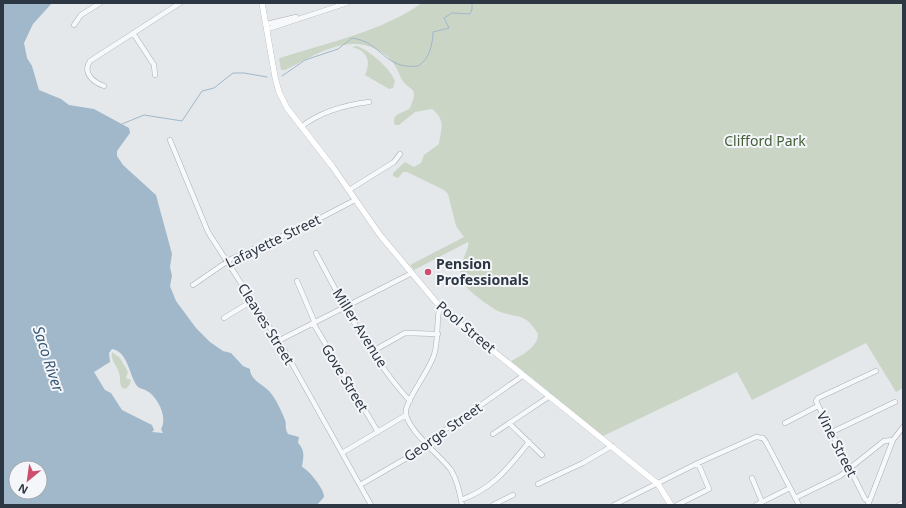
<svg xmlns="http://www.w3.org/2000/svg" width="906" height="508" font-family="'Noto Sans',sans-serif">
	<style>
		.green { fill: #cbd5c5 }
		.water { fill: #a0b8ca; fill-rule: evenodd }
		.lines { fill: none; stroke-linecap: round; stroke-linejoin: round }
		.stream { stroke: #a0b8ca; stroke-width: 1 }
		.minor-casing { stroke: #a9afb5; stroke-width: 5.5 }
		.major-casing { stroke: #a3adb7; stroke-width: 6 }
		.minor { stroke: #f7f8fa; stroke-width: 4.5 }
		.major { stroke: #fff; stroke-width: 5.5 }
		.poi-dot { fill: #cb4e6d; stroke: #f4f6f9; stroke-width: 1.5 }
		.labels { text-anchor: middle; stroke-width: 4; stroke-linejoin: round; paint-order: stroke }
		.park-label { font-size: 14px; fill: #445f39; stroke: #f4f6f9 }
		.street-label { font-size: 14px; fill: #2c3743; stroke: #f4f6f9 }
		.poi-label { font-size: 14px; font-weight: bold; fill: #2c3743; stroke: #f4f6f9; text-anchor: start }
		.water-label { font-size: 15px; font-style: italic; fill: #375977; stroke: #f4f6f9 }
	</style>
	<rect width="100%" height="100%" fill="#e4e8eb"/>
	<path class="green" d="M 422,3 L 903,3 L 903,388 L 896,392 L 866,343 L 752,400 L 737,372 L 603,436 L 511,361 C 521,356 538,347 538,334 C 526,313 519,318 500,312 C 491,308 468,291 463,283 C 453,270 471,249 468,242 L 414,270 L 410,265 L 464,237 L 456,226 L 448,194 L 444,190 L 407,172 L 403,172 L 398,178 L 393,176 L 393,173 L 405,162 L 414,167 L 421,163 L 424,155 L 439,144 C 441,128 446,120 432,109 L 415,112 L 399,125 L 395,125 C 390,113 403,114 410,108 C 420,84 409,93 401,78 C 398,71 395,64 390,59 C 387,55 382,53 378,50 C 346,33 314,56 285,70 L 281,70 L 279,59 L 280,58 C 326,43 383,31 422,3 Z
		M 357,46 C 369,50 391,69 395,81 L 393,88 L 389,89 L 365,75 C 371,61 368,51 352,47 Z
		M 112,352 L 120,358 L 128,372 L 126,378 L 131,380 L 130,384 L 126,389 L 122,388 C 119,383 121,379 119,373 C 117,365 110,360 112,352 Z"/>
	<path class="water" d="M 3,3 L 52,3 L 33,24 L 24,43 L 27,58 L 32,66 L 39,90 L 61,99 L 69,105 L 94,109 L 129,128 L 130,133 L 117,151 L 117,156 L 123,165 L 156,195 L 172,254 L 170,267 L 172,276 L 170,286 L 176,301 L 196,328 L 210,342 L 223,351 L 231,353 L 243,366 L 250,369 C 250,380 264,385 270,392 C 276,399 282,412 285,420 C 287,425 284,427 288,434 L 299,437 L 298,443 C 306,451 303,458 302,467 C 309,470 325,490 324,497 L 317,505 L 3,505 ZM 112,349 C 129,352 129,377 138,387 C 141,389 144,389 147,391 C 158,397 168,418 161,429 L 163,433 L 152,432 L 154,430 L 152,425 L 122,410 L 111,393 L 105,390 L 94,372 L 110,362 L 109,353 ZM 16,468 L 40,468 L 40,492 L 16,492 Z"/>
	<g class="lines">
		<path class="stream" d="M 282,76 L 305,60 L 338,49 L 352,38 C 382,42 384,70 418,66 C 429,60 433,44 433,32 L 449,28 L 444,18 L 452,13 L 470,14 L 472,9 L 472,3
			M 122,124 L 144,115 L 182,121 L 202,91 L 214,88 L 233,73 L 244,73 L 267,77"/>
		<g class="minor-casing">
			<path id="minor" d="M 267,24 L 296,17
				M 74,25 L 81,15 L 100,3
				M 268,29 L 347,3
				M 133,33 L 154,65 L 155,75
				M 104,86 C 93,82 82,73 90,61 L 180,3
				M 301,127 C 321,111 345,105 369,102
				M 170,140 L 208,232 L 286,353 L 371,505
				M 349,190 L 394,162 L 400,154
				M 316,253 C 342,302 372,360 410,401
				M 297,281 L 315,323
				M 193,285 L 231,259 L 307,225 L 355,200
				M 440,307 C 436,316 439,341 434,355 C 428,373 409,395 406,410 C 403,427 441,456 451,470 C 457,480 460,493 462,505
				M 224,318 L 252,301
				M 313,323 L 378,432
				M 278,341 L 412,273
				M 373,351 L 405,333 L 438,334
				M 509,423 L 542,455
				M 785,423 L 818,406
				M 832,432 L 895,402
				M 493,434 L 550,396
				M 342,453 L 406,415
				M 752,478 L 762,502
				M 538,484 L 583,463 L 612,446
				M 360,485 L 424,448 L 442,432 L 524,375
				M 795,498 L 840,476 L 884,441 L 893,440
				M 461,500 C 494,488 508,468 529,442
				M 869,502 L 865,499 L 816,401 L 818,398 L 876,371
				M 493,505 L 513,495
				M 614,505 L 698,463 L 756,437 L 763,438 L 766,442 L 799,505
				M 677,505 L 709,489 L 698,463
				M 756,505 L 790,488
				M 868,505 L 893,440 L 903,427
				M 899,505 L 903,503"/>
		</g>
		<g class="major-casing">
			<path id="major" d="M 262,3 L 275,77 L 279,92 L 287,108 L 332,166 L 380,235 L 436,302 L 450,316 L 658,484 L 671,505"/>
		</g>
		<use href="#minor" class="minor"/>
		<use href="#major" class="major"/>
	</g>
	<circle class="poi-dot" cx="428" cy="272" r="4"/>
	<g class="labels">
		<g class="park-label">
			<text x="765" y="146">Clifford Park</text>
		</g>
		<g class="street-label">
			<text transform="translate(273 241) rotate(-26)" y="5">Lafayette Street</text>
			<text transform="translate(266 324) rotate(58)" y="5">Cleaves Street</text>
			<text transform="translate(466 327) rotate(40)" y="5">Pool Street</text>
			<text transform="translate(360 328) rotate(58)" y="5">Miller Avenue</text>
			<text transform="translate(345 378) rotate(59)" y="5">Gove Street</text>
			<text transform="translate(443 432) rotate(-35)" y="5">George Street</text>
			<text transform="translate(837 444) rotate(63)" y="5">Vine Street</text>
		</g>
		<g class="poi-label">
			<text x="436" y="269">Pension<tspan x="436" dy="16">Professionals</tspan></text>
		</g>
		<g class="water-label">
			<text transform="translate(48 359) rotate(72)" y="5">Saco River</text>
		</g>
	</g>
	<rect width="906" height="508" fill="none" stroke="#2c3743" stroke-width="8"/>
	<g transform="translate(28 480) rotate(209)"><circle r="19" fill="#f4f6f9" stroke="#a4aab0"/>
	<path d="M0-3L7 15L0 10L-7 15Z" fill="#cb4e6d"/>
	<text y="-6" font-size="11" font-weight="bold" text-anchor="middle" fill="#2c3743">N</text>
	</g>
</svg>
